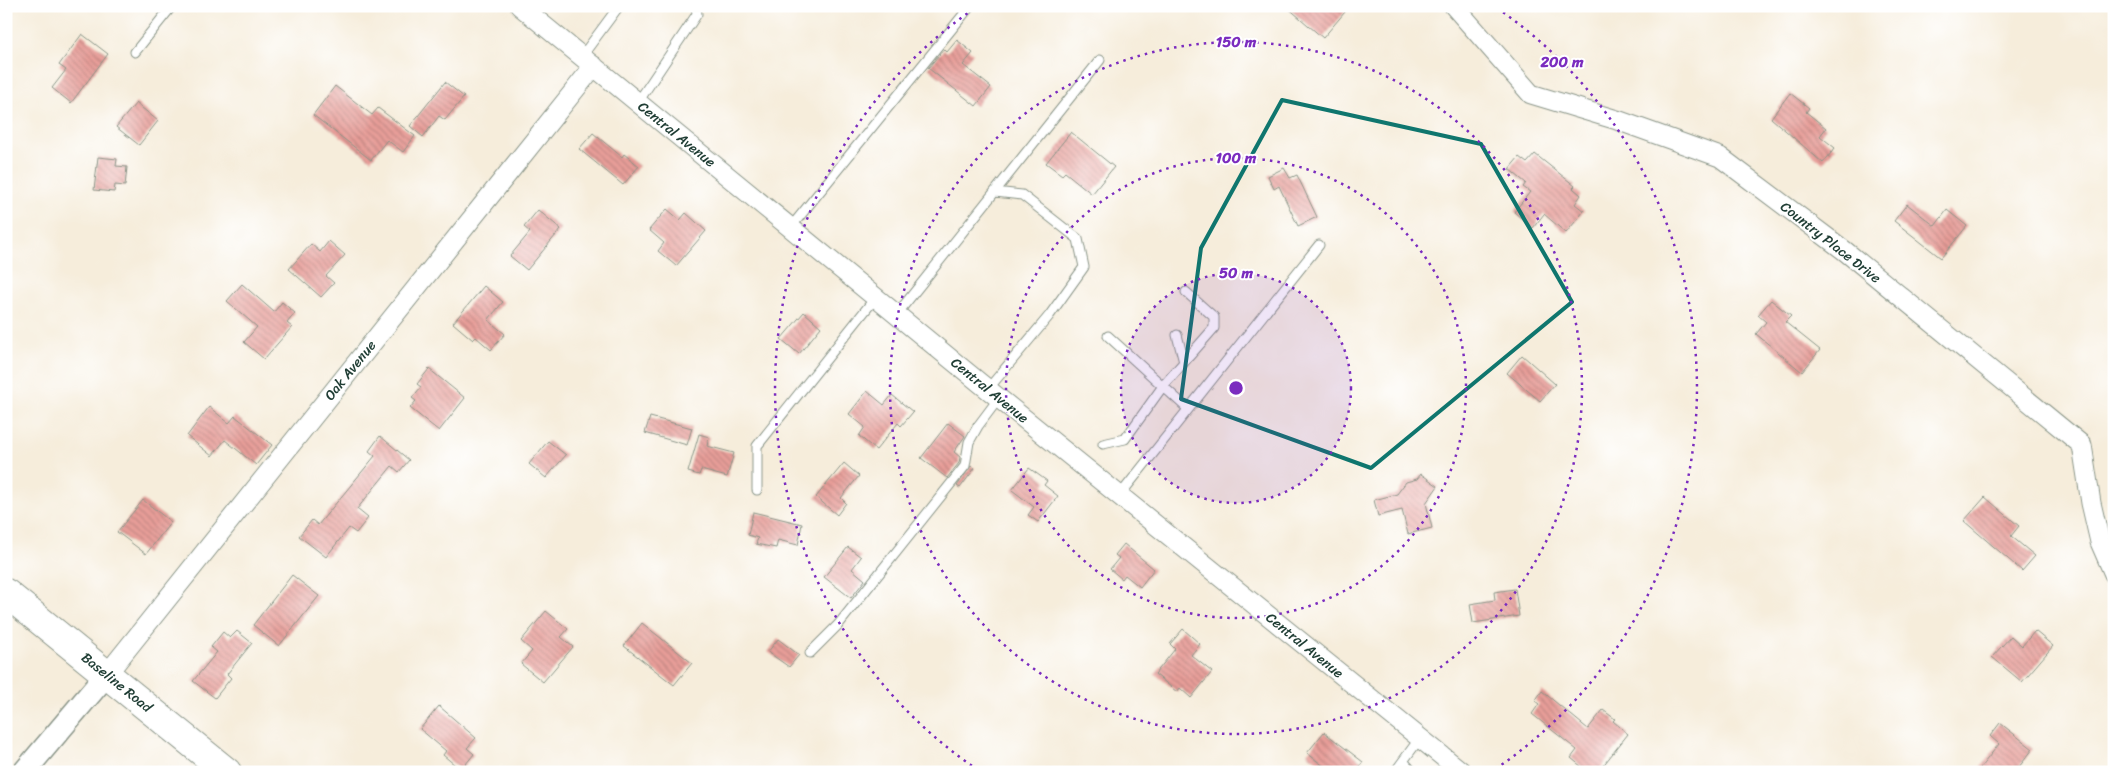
<svg xmlns="http://www.w3.org/2000/svg" width="2120" height="778" font-family="Sriracha,sans-serif">
	<style>
		.building { fill: url(#building-back-hatch) }
		.lines { fill: none; stroke-linecap: round; stroke-linejoin: round }
		.service-casing { stroke: #8a9588; stroke-width: 11 }
		.minor-casing { stroke: #8a9588; stroke-width: 21 }
		.tertiary-casing { stroke: #8a9588; stroke-width: 25 }
		.primary-casing { stroke: #8a9588; stroke-width: 30 }
		.service { stroke: #fff; stroke-width: 9 }
		.minor { stroke: #fff; stroke-width: 19 }
		.tertiary { stroke: #fff; stroke-width: 22 }
		.primary { stroke: #fff; stroke-width: 28 }
		.marked { fill: none; stroke: #0f766e; stroke-width: 4; stroke-linejoin: round }
		.ring { fill: none; stroke: #7b2cbf; stroke-width: 2.5; stroke-dasharray: 2.5 5 }
		.labels { text-anchor: middle; stroke-width: 4; stroke-linejoin: round; paint-order: stroke }
		.street-label { font-size: 14px; fill: #1f3d34; stroke: #fff }
		.centre { fill: #7b2cbf; stroke: #fff; stroke-width: 2.5 }
		.ring-label { font-size: 15px; text-anchor: middle; font-weight: bold; fill: #7b2cbf; stroke: #fff; stroke-width: 4; stroke-linejoin: round; paint-order: stroke }
	</style>
	<defs>
		<pattern id="building-back-hatch" width="6" height="6" patternUnits="userSpaceOnUse" patternTransform="scale(1.25)"><rect width="6" height="6" fill="#e89e99"/><path d="M-1 5l2 2M0 0l6 6M5-1l2 2" fill="none" stroke="#bb827e"/></pattern>
	</defs>
	<rect width="100%" height="100%" fill="#fff"/>
	<filter id="ink" filterUnits="userSpaceOnUse"><feTurbulence type="fractalNoise" baseFrequency=".02" numOctaves="2"/><feDisplacementMap in="SourceGraphic" scale="10" xChannelSelector="R" yChannelSelector="G"/><feConvolveMatrix kernelMatrix="1 2 1 2 8 2 1 2 1" color-interpolation-filters="sRGB"/></filter>
	<filter id="wash" filterUnits="userSpaceOnUse"><feTurbulence type="fractalNoise" baseFrequency=".0096" numOctaves="4" result="noise"/><feDisplacementMap in="SourceGraphic" scale="20" xChannelSelector="R" yChannelSelector="G"/><feGaussianBlur stdDeviation="1.12" result="paint"/><feColorMatrix in="noise" values="0 0 0 0 0 0 0 0 0 0 0 0 0 0 0 0 0 1.4 0 .05"/><feComposite in="paint" operator="in"/></filter>
	<g filter="url(#wash)">
		<rect width="100%" height="100%" fill="#f6eddb"/>
		<g id="blocks">
			<path class="building" d="M 1286,6 L 1350,6 L 1323,38 Z
				M 82,34 L 108,54 L 71,103 L 52,88 L 66,70 L 59,65 Z
				M 957,40 L 973,53 L 963,65 L 991,87 L 976,106 L 928,68 L 944,49 L 947,52 Z
				M 445,82 L 464,97 L 445,120 L 439,116 L 423,137 L 410,126 Z
				M 335,86 L 372,115 L 378,108 L 415,136 L 403,152 L 387,140 L 371,160 L 313,115 Z
				M 1790,93 L 1809,108 L 1806,112 L 1826,128 L 1820,136 L 1835,148 L 1823,163 L 1771,118 Z
				M 136,103 L 158,121 L 139,145 L 116,127 Z
				M 1071,132 L 1114,167 L 1092,194 L 1065,172 L 1062,175 L 1046,163 Z
				M 593,133 L 622,157 L 624,154 L 639,166 L 623,185 L 579,149 Z
				M 1535,154 L 1575,186 L 1573,188 L 1581,195 L 1575,204 L 1584,211 L 1566,233 L 1544,214 L 1533,228 L 1514,212 L 1530,192 L 1523,187 L 1526,183 L 1509,169 L 1519,157 L 1527,163 Z
				M 98,157 L 117,159 L 116,166 L 127,167 L 125,186 L 115,185 L 114,192 L 94,190 Z
				M 1284,168 L 1290,178 L 1297,175 L 1317,217 L 1298,226 L 1279,186 L 1274,189 L 1268,176 Z
				M 1907,204 L 1935,226 L 1947,210 L 1967,226 L 1941,258 L 1894,221 Z
				M 667,209 L 680,220 L 686,213 L 706,231 L 676,266 L 658,251 L 664,243 L 649,230 Z
				M 538,210 L 561,229 L 527,270 L 510,256 L 530,232 L 524,227 Z
				M 329,241 L 345,255 L 326,276 L 334,283 L 321,297 L 289,269 L 311,244 L 320,252 Z
				M 242,284 L 274,312 L 282,302 L 295,313 L 287,323 L 292,327 L 264,359 L 244,342 L 257,327 L 227,301 Z
				M 484,286 L 503,302 L 488,320 L 505,334 L 491,350 L 476,337 L 473,340 L 453,323 Z
				M 1771,300 L 1791,316 L 1785,322 L 1820,350 L 1802,372 L 1756,334 L 1766,322 L 1758,315 Z
				M 804,312 L 821,327 L 799,354 L 781,339 Z
				M 1522,355 L 1555,384 L 1540,401 L 1507,373 Z
				M 429,369 L 465,398 L 439,431 L 410,408 L 416,401 L 412,398 L 421,387 L 417,384 Z
				M 867,391 L 884,405 L 892,395 L 913,412 L 901,426 L 898,423 L 876,450 L 859,436 L 865,427 L 849,414 Z
				M 209,407 L 229,423 L 235,416 L 272,445 L 256,465 L 225,440 L 212,456 L 187,436 Z
				M 650,417 L 692,428 L 687,445 L 645,433 Z
				M 948,423 L 965,436 L 954,452 L 960,457 L 959,463 L 947,478 L 921,458 Z
				M 699,434 L 709,437 L 707,446 L 734,453 L 727,477 L 701,470 L 699,475 L 688,472 Z
				M 380,436 L 409,460 L 399,472 L 392,466 L 357,509 L 368,518 L 356,533 L 349,528 L 326,557 L 299,536 L 312,520 L 318,525 L 375,456 L 369,451 Z
				M 548,441 L 566,455 L 546,478 L 529,464 Z
				M 844,463 L 859,476 L 841,498 L 846,503 L 837,515 L 816,497 Z
				M 971,466 L 975,468 L 960,488 L 957,486 Z
				M 1029,468 L 1047,481 L 1044,485 L 1058,496 L 1038,522 L 1028,515 L 1034,507 L 1012,490 Z
				M 1421,474 L 1438,486 L 1426,503 L 1432,528 L 1408,534 L 1402,510 L 1378,516 L 1374,500 L 1397,494 L 1406,482 L 1417,479 Z
				M 1985,497 L 2019,526 L 2011,536 L 2035,556 L 2022,571 L 1964,521 Z
				M 143,500 L 171,522 L 146,554 L 117,532 Z
				M 753,512 L 802,524 L 798,545 L 778,540 L 776,548 L 756,544 L 758,538 L 748,535 Z
				M 1124,544 L 1154,569 L 1140,587 L 1125,575 L 1122,579 L 1110,569 L 1119,558 L 1115,555 Z
				M 848,547 L 861,557 L 852,569 L 865,580 L 851,598 L 824,577 Z
				M 292,575 L 319,596 L 279,646 L 253,625 Z
				M 1515,589 L 1519,616 L 1473,623 L 1470,604 L 1495,600 L 1494,592 Z
				M 546,611 L 568,629 L 561,637 L 573,647 L 543,682 L 521,664 L 532,651 L 521,641 Z
				M 642,623 L 692,663 L 674,685 L 624,646 Z
				M 1183,629 L 1200,644 L 1191,655 L 1212,672 L 1191,698 L 1180,688 L 1177,692 L 1155,674 L 1175,649 L 1170,644 Z
				M 237,631 L 252,643 L 227,674 L 231,678 L 215,698 L 193,681 L 217,652 L 211,647 L 223,632 L 230,638 Z
				M 2035,631 L 2053,646 L 2022,682 L 1992,657 L 2011,636 L 2022,646 Z
				M 778,639 L 799,655 L 789,667 L 768,652 Z
				M 1542,691 L 1588,729 L 1603,710 L 1615,719 L 1613,721 L 1628,734 L 1598,772 L 1588,772 L 1571,758 L 1577,750 L 1532,714 L 1539,704 L 1535,701 Z
				M 439,706 L 476,738 L 467,748 L 474,754 L 461,770 L 443,755 L 446,751 L 420,729 Z
				M 2000,723 L 2033,749 L 2015,772 L 1977,772 L 1999,744 L 1990,736 Z
				M 1324,732 L 1363,762 L 1355,772 L 1331,772 L 1307,753 Z"/>
		</g>
	</g>
	<g filter="url(#ink)">
		<use href="#blocks" fill-opacity="0" stroke="#8a9588" stroke-width="1"/>
		<g class="lines">
			<g class="service-casing">
				<path id="service" d="M 135,52 L 172,6
					M 582,56 L 619,6
					M 638,102 L 697,14 L 696,6
					M 791,227 L 968,9 L 964,6
					M 897,314 L 1100,60
					M 1177,335 L 1184,362
					M 1108,336 L 1188,409
					M 988,389 L 1049,316 L 1084,267 L 1078,239 L 1022,195 L 995,192
					M 1103,444 L 1125,439 L 1163,386 L 1214,328 L 1214,317 L 1186,292
					M 757,490 L 757,446 L 876,297
					M 1120,495 L 1319,245
					M 810,653 L 838,625 L 965,466 L 969,442 L 978,426 L 999,398
					M 1403,761 L 1413,772
					M 1395,772 L 1420,738"/>
			</g>
			<g class="minor-casing">
				<path id="minor" d="M 520,6 L 980,383 L 1462,772
					M 1454,6 L 1531,94 L 1617,120 L 1720,157 L 1845,251 L 2082,445 L 2091,503 L 2100,542 L 2114,574
					M 107,674 L 594,66"/>
			</g>
			<g class="tertiary-casing">
				<path id="tertiary" d="M 24,772 L 107,674"/>
			</g>
			<g class="primary-casing">
				<path id="primary" d="M 6,593 L 227,772"/>
			</g>
			<use href="#service" class="service"/>
			<use href="#minor" class="minor"/>
			<use href="#tertiary" class="tertiary"/>
			<use href="#primary" class="primary"/>
		</g>
	</g>
	<path class="marked" d="M 1282,100 L 1481,144 L 1572,302 L 1371,468 L 1181,399 L 1201,248 Z"/>
	<circle cx="1236" cy="388" r="115" fill="#7b2cbf" fill-opacity=".12"/>
	<g class="ring">
		<circle cx="1236" cy="388" r="115"/>
		<circle cx="1236" cy="388" r="230"/>
		<circle cx="1236" cy="388" r="346"/>
		<path d="M978 770A461 461 0 0 1 975 8M1497 8A461 461 0 0 1 1494 770"/>
	</g>
	<g class="labels">
		<g class="street-label">
			<text transform="translate(677 134) rotate(39)" y="5">Central Avenue</text>
			<text transform="translate(1831 242) rotate(38)" y="5">Country Place Drive</text>
			<text transform="translate(350 370) rotate(-51)" y="5">Oak Avenue</text>
			<text transform="translate(990 390) rotate(39)" y="5">Central Avenue</text>
			<text transform="translate(1305 645) rotate(39)" y="5">Central Avenue</text>
			<text transform="translate(117 682) rotate(39)" y="5">Baseline Road</text>
		</g>
	</g>
	<circle cx="1236" cy="388" r="8" class="centre"/>
	<g class="ring-label">
		<text x="1236" y="47">150 m</text>
		<text x="1562" y="67">200 m</text>
		<text x="1236" y="163">100 m</text>
		<text x="1236" y="278">50 m</text>
	</g>
	<rect width="2120" height="778" fill="none" stroke="#fff" stroke-width="25"/>
</svg>
